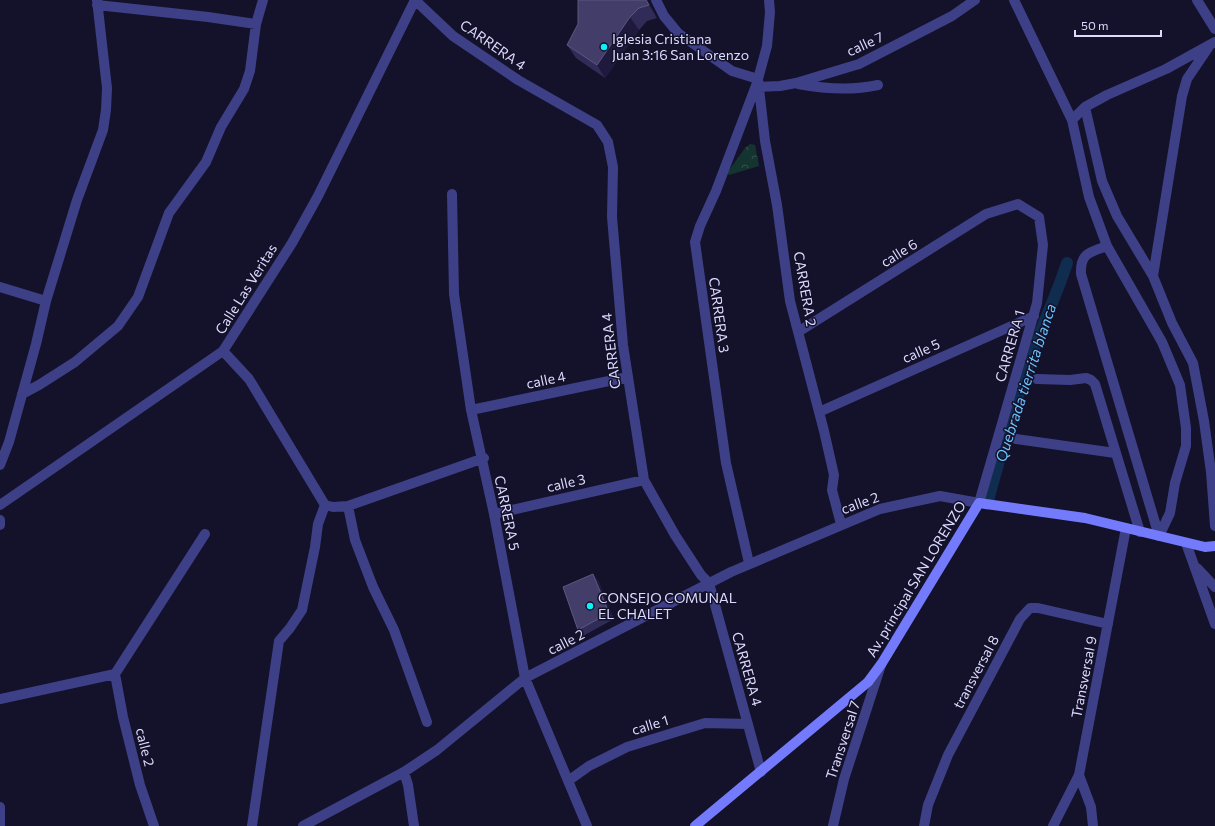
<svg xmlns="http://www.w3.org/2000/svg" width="1215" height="826" font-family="Commissioner,sans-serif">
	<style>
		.forest { fill: url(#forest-crowns) }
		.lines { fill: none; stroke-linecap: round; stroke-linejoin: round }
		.canal { stroke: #102c4f; stroke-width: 12 }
		.street { stroke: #3e4087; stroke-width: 10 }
		.secondary { stroke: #747afc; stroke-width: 10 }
		.wall { fill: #312b57 }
		.shaded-wall { fill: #1e193d }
		.building { fill: #433e69; stroke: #5b5780 }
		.poi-dot { fill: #0cf1f9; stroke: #14112a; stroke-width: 1.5 }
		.labels { text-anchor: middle; stroke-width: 3; stroke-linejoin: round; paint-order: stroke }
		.poi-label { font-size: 14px; fill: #dcdbfe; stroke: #14112a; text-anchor: start }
		.street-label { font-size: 14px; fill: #dcdbfe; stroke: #14112a }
		.water-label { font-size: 15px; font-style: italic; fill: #6bc2fc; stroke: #14112a }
	</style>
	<defs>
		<pattern id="forest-crowns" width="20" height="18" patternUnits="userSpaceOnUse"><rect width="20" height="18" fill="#143430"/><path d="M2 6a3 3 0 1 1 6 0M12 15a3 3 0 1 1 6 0" fill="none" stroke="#36514f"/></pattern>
	</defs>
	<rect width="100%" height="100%" fill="#14112a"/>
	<path class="forest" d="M 750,144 L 755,145 L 759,166 L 729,175 L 727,173 L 745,148 Z"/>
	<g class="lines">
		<path class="canal" d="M 987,504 C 1001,454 1014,403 1032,354 C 1043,323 1057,294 1067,263"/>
		<path class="street" d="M 415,0 L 453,36 L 518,80 L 597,125 L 608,142 L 613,167 L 612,217 L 623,345 L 644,480 L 675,535 L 701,575 L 709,583 L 761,772
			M 656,0 L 664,16 L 678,33 L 732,71 L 758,79
			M 769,0 L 770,12 L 767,46 L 758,79 L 765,141 L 777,205 L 790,301 L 824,431 L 834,475 L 832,490 L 841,524
			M 1014,0 L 1072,120
			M 1197,0 L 1215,29
			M 97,5 L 208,17 L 256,24
			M 798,84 C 825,89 851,91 878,85
			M 759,87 L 780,86 L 796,83 L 859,64 L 952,16 L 975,0
			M 1085,107 L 1102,181 L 1117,216 L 1153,276 L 1172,323 L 1193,363 L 1204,421 L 1211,472 L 1215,526
			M 452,194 L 454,294 L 471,410 L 494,514 L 525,678 L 587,826
			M 1107,246 L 1162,342 L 1180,385 L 1186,428 L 1186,446 L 1175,483 L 1170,513 L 1159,536
			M 1153,276 L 1182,96 L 1187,79 L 1208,48
			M 0,287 L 46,301
			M 223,351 L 249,379 L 325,505 L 333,507 L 348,506 L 484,458
			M 1037,379 L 1070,380 L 1086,378 L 1091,380 L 1095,384 L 1140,532
			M 22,394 L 39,385 L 75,362 L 118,326 L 138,297 L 169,213 L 206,162 L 221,127 L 244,89 L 250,71 L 256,24 L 263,0
			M 471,410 L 628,377
			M 819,412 L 1034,316
			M 1016,439 L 1115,453
			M 0,465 L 9,442 L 36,344 L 46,301 L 77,200 L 103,130 L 106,110 L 107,88 L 97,0
			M 0,505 L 223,351 L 292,243 L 318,196 L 415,0
			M 348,506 L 355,540 L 373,587 L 394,630 L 427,722
			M 494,514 L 644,480
			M 0,520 L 0,525
			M 1159,536 L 1081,274 C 1080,253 1090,252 1107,246 L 1089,197 L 1072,120 L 1085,107 L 1107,95 L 1166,69 L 1215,42
			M 1186,543 L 1215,624
			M 749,563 L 726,463 L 695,242 L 700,226 L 716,191 L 757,83
			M 1197,568 L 1215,587
			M 115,674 L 123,717 L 140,785 L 154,826
			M 0,699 L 115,674 L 205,534
			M 404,772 L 408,785 L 414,826
			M 1079,775 L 1091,807 L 1093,826
			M 568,781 L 589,766 L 627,747 L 705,723 L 748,724
			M 0,807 L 0,826
			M 252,826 L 279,641 L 290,628 L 302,610 L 315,547 L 318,524 L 325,505
			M 303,826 L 404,772 L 437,750 L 525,678 L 731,572 L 880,509 L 940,496 L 979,503 L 1037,303 L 1043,245 L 1039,217 L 1018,204 L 986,214 L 798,332
			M 833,826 L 844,779 L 881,665
			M 924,826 L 928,805 L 948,755 L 1020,619 L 1030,608 L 1038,608 L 1108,624
			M 1053,826 L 1079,775 L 1126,528"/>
		<path class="secondary" d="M 695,826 L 868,682 L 882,663 L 979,503 L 1085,518 L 1205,547 L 1215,546"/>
	</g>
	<path class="wall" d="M 647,0 L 657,18 L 647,21 L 639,30 L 605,78 L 576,58 L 567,45 Z
		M 598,580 L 614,619 L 583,636 L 578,630 Z"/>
	<path class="shaded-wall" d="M 646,0 L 647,0 L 657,18 L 649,5 Z
		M 630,17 L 639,30 L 605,78 L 597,65 Z
		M 593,574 L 598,580 L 614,619 L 609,613 Z"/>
	<path class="building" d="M 578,0 L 646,0 L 649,5 L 639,8 L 630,17 L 597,65 L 567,45 L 578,24 Z
		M 593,574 L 609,613 L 578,630 L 563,587 Z"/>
	<g class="poi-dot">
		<circle cx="604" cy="47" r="4"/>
		<circle cx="590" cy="606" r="4"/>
	</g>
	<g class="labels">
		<g class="poi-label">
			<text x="612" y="44">Iglesia Cristiana<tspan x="612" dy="16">Juan 3:16 San Lorenzo</tspan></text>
			<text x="598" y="603">CONSEJO COMUNAL<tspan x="598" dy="16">EL CHALET</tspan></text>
		</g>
		<g class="street-label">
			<text transform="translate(865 44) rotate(-25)" y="5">calle 7</text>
			<text transform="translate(493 45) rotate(35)" y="5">CARRERA 4</text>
			<text transform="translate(899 253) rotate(-32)" y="5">calle 6</text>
			<text transform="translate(246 289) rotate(-58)" y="5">Calle Las Veritas</text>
			<text transform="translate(805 289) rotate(80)" y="5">CARRERA 2</text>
			<text transform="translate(719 315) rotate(82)" y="5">CARRERA 3</text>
			<text transform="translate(1010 346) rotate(-74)" y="5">CARRERA 1</text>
			<text transform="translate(611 351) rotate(-97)" y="5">CARRERA 4</text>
			<text transform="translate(921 351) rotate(-24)" y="5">calle 5</text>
			<text transform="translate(546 380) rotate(-12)" y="5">calle 4</text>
			<text transform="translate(566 483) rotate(-13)" y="5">calle 3</text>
			<text transform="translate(860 503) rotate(-20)" y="5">calle 2</text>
			<text transform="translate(507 513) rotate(78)" y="5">CARRERA 5</text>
			<text transform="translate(916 579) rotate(-59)" y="5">Av. principal SAN LORENZO</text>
			<text transform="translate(566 642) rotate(-27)" y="5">calle 2</text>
			<text transform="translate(747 669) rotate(74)" y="5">CARRERA 4</text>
			<text transform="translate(976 672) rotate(-62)" y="5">transversal 8</text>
			<text transform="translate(1084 677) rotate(-79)" y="5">Transversal 9</text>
			<text transform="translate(650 725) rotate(-17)" y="5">calle 1</text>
			<text transform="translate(843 740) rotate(-72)" y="5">Transversal 7</text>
			<text transform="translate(145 747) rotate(76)" y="5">calle 2</text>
		</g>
		<g class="water-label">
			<text transform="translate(1026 383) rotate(-72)" y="5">Quebrada tierrita blanca</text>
		</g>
	</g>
	<path d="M1075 30v6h86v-6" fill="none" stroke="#dcdbfe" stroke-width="2"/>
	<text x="1081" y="30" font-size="12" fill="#dcdbfe" stroke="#14112a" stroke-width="3" paint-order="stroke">50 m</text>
</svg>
